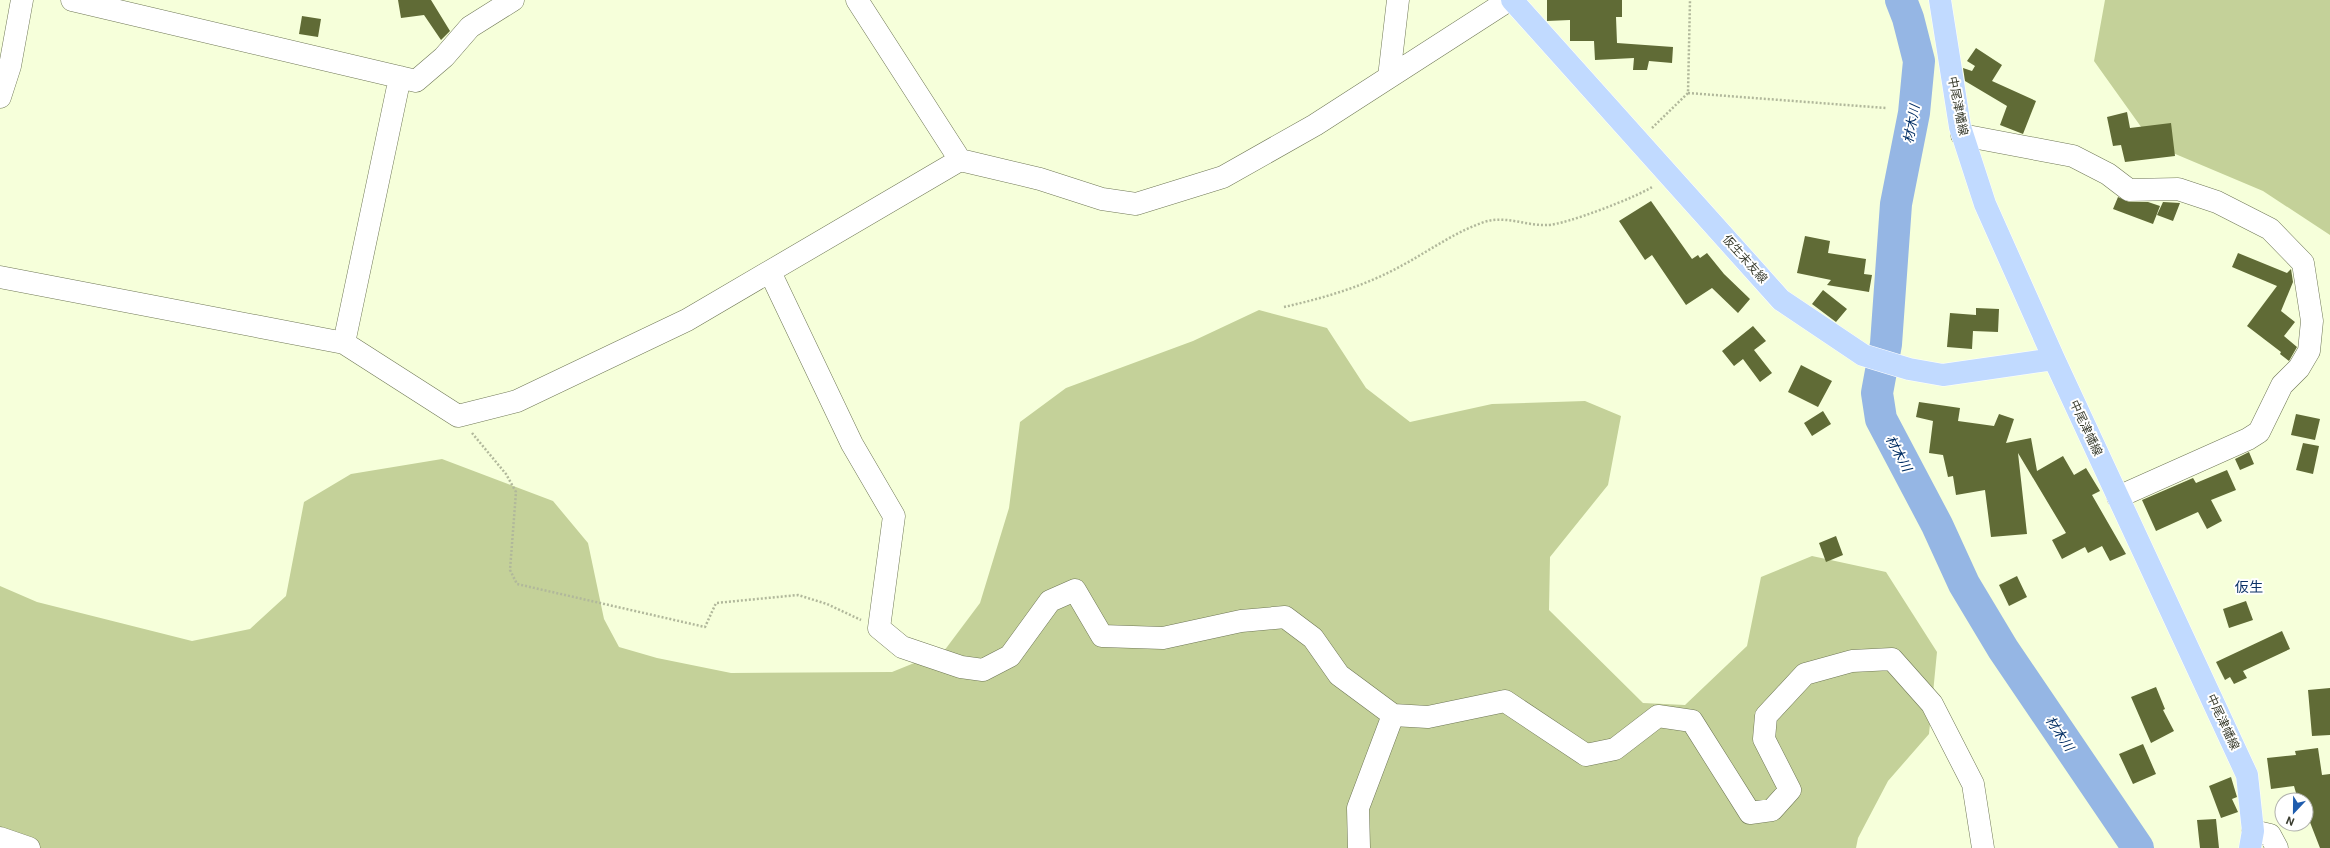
<svg xmlns="http://www.w3.org/2000/svg" width="2330" height="848" font-family="Roboto,'Noto Sans JP',sans-serif">
	<style>
		.forest { fill: #c4d199 }
		.lines { fill: none; stroke-linecap: round; stroke-linejoin: round }
		.river { stroke: #95b6e4; stroke-width: 32 }
		.building { fill: #606b36 }
		.minor-casing { stroke: #6f7756; stroke-width: 23 }
		.major-casing { stroke: #fff; stroke-width: 23 }
		.path { stroke: #b1b89b; stroke-width: 2.5; stroke-dasharray: 2 2; stroke-linecap: butt }
		.minor { stroke: #fff; stroke-width: 22 }
		.major { stroke: #c1daff; stroke-width: 22 }
		.labels { text-anchor: middle; stroke-width: 4; stroke-linejoin: round; paint-order: stroke }
		.street-label { font-size: 12px; fill: #3a3d2f; stroke: #fff }
		.water-label { font-size: 13px; font-style: italic; fill: #012d63; stroke: #fff }
		.quarter-label { font-size: 14px; fill: #0c3366; stroke: #fff }
	</style>
	<rect width="100%" height="100%" fill="#f6ffda"/>
	<path class="forest" d="M 2105,0 L 2330,0 L 2330,235 L 2263,191 L 2154,145 L 2094,61 Z
		M 1259,310 L 1327,328 L 1366,388 L 1410,422 L 1492,404 L 1585,401 L 1621,416 L 1608,485 L 1550,557 L 1549,610 L 1643,703 L 1685,705 L 1747,646 L 1761,577 L 1812,556 L 1886,572 L 1937,652 L 1929,734 L 1888,781 L 1858,838 L 1856,848 L 0,848 L 0,586 L 37,602 L 192,641 L 250,629 L 286,596 L 304,502 L 351,474 L 442,459 L 553,501 L 588,543 L 604,619 L 619,647 L 657,658 L 731,673 L 892,672 L 944,651 L 980,603 L 1009,508 L 1020,422 L 1066,388 L 1193,341 Z"/>
	<g class="lines">
		<path class="river" d="M 1901,0 L 1908,18 L 1919,61 L 1914,113 L 1896,204 L 1886,344 L 1877,393 L 1881,419 L 1937,525 L 1964,584 L 2003,649 L 2138,848"/>
	</g>
	<path class="building" d="M 398,0 L 431,0 L 450,31 L 441,40 L 424,15 L 401,18 Z
		M 1547,0 L 1622,0 L 1622,17 L 1616,17 L 1617,43 L 1673,47 L 1672,63 L 1649,61 L 1647,70 L 1633,70 L 1634,58 L 1595,60 L 1594,41 L 1570,41 L 1570,20 L 1547,21 Z
		M 302,16 L 321,19 L 318,37 L 299,34 Z
		M 1976,48 L 2002,65 L 1992,81 L 2036,101 L 2023,134 L 2000,125 L 2007,106 L 1965,81 L 1963,68 L 1972,71 L 1975,66 L 1967,61 Z
		M 2127,112 L 2130,128 L 2171,123 L 2175,156 L 2125,162 L 2121,145 L 2113,146 L 2107,117 Z
		M 2118,197 L 2129,202 L 2148,202 L 2160,206 L 2153,224 L 2113,209 Z
		M 1651,201 L 1692,259 L 1698,255 L 1700,258 L 1707,253 L 1724,274 L 1750,299 L 1738,313 L 1712,288 L 1686,305 L 1652,255 L 1645,260 L 1619,221 Z
		M 2163,202 L 2180,203 L 2173,221 L 2157,215 Z
		M 1805,236 L 1830,241 L 1828,253 L 1866,259 L 1864,274 L 1872,275 L 1869,292 L 1827,285 L 1831,280 L 1797,273 Z
		M 2238,253 L 2287,273 L 2291,269 L 2293,282 L 2281,311 L 2295,322 L 2284,336 L 2297,347 L 2289,361 L 2280,354 L 2281,352 L 2247,326 L 2277,286 L 2232,267 Z
		M 1823,290 L 1847,309 L 1836,322 L 1812,304 Z
		M 1976,308 L 1999,309 L 1998,332 L 1973,331 L 1972,349 L 1947,347 L 1950,313 L 1976,315 Z
		M 1753,326 L 1766,341 L 1754,350 L 1772,373 L 1760,382 L 1743,359 L 1734,366 L 1722,351 Z
		M 1801,365 L 1832,381 L 1818,407 L 1788,392 Z
		M 1919,402 L 1960,408 L 1958,421 L 1994,426 L 1999,414 L 2014,419 L 2006,443 L 2031,438 L 2037,471 L 2063,456 L 2074,475 L 2086,468 L 2100,491 L 2092,495 L 2126,554 L 2110,561 L 2102,546 L 2088,553 L 2085,547 L 2062,559 L 2052,540 L 2066,533 L 2018,453 L 2027,534 L 1991,537 L 1985,490 L 1956,495 L 1953,476 L 1948,477 L 1943,455 L 1929,453 L 1933,421 L 1916,417 Z
		M 1823,411 L 1831,424 L 1812,436 L 1804,423 Z
		M 2296,414 L 2320,419 L 2315,440 L 2291,435 Z
		M 2303,443 L 2319,446 L 2313,474 L 2296,470 Z
		M 2249,452 L 2254,464 L 2240,470 L 2235,459 Z
		M 2227,470 L 2236,490 L 2211,500 L 2222,521 L 2207,529 L 2198,512 L 2156,531 L 2142,500 L 2193,478 L 2196,483 Z
		M 1836,536 L 1843,555 L 1826,562 L 1819,543 Z
		M 2017,576 L 2027,597 L 2009,606 L 1999,585 Z
		M 2246,601 L 2253,620 L 2229,628 L 2223,609 Z
		M 2282,631 L 2290,649 L 2243,671 L 2247,678 L 2234,684 L 2230,677 L 2225,680 L 2216,662 Z
		M 2156,687 L 2165,709 L 2163,710 L 2174,731 L 2151,743 L 2131,697 Z
		M 2330,688 L 2330,735 L 2312,736 L 2308,690 Z
		M 2143,744 L 2156,774 L 2133,784 L 2119,754 Z
		M 2318,748 L 2322,775 L 2330,774 L 2330,848 L 2320,848 L 2306,812 L 2306,800 L 2298,800 L 2294,786 L 2271,789 L 2267,758 L 2296,755 L 2295,751 Z
		M 2231,777 L 2237,797 L 2232,799 L 2238,812 L 2221,818 L 2209,786 Z
		M 2216,819 L 2219,848 L 2200,848 L 2197,820 Z"/>
	<g class="lines">
		<g class="minor-casing">
			<path id="minor" d="M 72,0 L 416,81 L 444,57 L 470,27 L 513,0
				M 857,0 L 960,160
				M 1389,77 L 1398,0
				M 0,97 L 10,66 L 22,0
				M 1962,135 L 2073,156 L 2108,174 L 2129,190 L 2178,189 L 2217,202 L 2270,229 L 2303,263 L 2312,321 L 2309,351 L 2299,368 L 2282,385 L 2259,432 L 2248,439 L 2118,497
				M 770,272 L 852,444 L 894,516 L 879,628 L 902,647 L 961,667 L 983,670 L 1010,656 L 1050,601 L 1075,590 L 1102,636 L 1163,638 L 1241,621 L 1285,617 L 1313,638 L 1339,675 L 1393,715 L 1428,717 L 1505,701 L 1586,755 L 1615,749 L 1658,716 L 1692,721 L 1750,813 L 1772,810 L 1790,790 L 1764,739 L 1766,716 L 1805,674 L 1852,661 L 1892,659 L 1932,704 L 1973,784 L 1983,848
				M 0,277 L 344,343 L 458,416 L 517,401 L 687,320 L 960,160 L 1040,179 L 1102,199 L 1136,204 L 1223,177 L 1315,125 L 1509,0
				M 344,343 L 400,77
				M 2253,831 L 2270,835 L 2277,848
				M 0,838 L 29,848
				M 1359,848 L 1358,808 L 1393,715"/>
		</g>
		<g class="major-casing">
			<path id="major" d="M 1512,0 L 1781,300 L 1863,355 L 1909,369 L 1943,375 L 2054,359
				M 1940,0 L 1960,127 L 1985,204 L 2054,359 L 2247,775 L 2253,831 L 2250,848"/>
		</g>
		<path class="path" d="M 1688,93 L 1886,108
			M 1652,128 L 1688,93 L 1690,0
			M 1284,307 C 1324,298 1365,286 1401,266 C 1429,251 1453,233 1484,222 C 1506,215 1526,226 1547,225 C 1565,225 1637,197 1652,187
			M 472,433 L 506,474 L 516,492 L 510,570 L 517,584 L 705,627 L 716,603 L 798,595 L 827,604 L 861,620"/>
		<use href="#minor" class="minor"/>
		<use href="#major" class="major"/>
	</g>
	<g class="labels">
		<g class="street-label">
			<text transform="translate(1958 106) rotate(79)" y="4">中尾津幡線</text>
			<text transform="translate(1745 259) rotate(48)" y="4">仮生末友線</text>
			<text transform="translate(2086 428) rotate(65)" y="4">中尾津幡線</text>
			<text transform="translate(2223 722) rotate(65)" y="4">中尾津幡線</text>
		</g>
		<g class="water-label">
			<text transform="translate(1911 124) rotate(-80)" y="5">材木川</text>
			<text transform="translate(1899 453) rotate(62)" y="5">材木川</text>
			<text transform="translate(2060 733) rotate(56)" y="5">材木川</text>
		</g>
		<g class="quarter-label">
			<text x="2249" y="592">仮生</text>
		</g>
	</g>
	<g transform="translate(2294 812) rotate(202)"><circle r="19" fill="#ffffff" stroke="#b0b1ac"/>
	<path d="M0-3L7 15L0 10L-7 15Z" fill="#1e5cad"/>
	<text y="-6" font-size="11" font-weight="bold" text-anchor="middle" fill="#3a3d2f">N</text>
	</g>
</svg>
